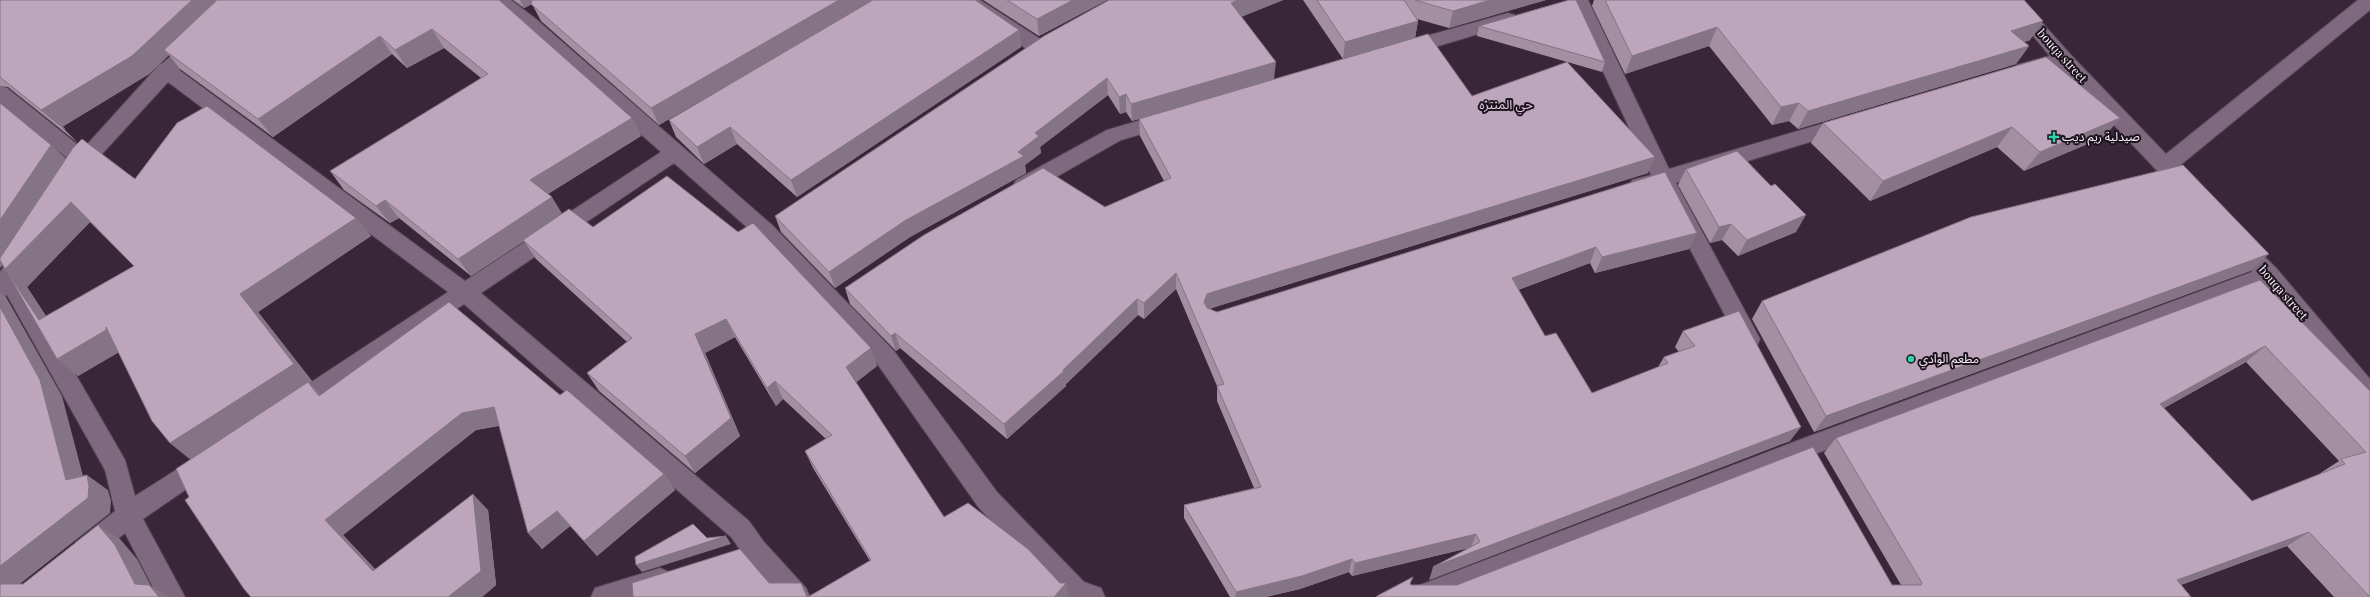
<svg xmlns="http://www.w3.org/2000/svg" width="2370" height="597" font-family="'Playfair Display','Noto Sans Arabic',serif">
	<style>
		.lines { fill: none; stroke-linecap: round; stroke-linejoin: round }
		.minor-casing { stroke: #554555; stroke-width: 2 }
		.minor { fill: #7f697e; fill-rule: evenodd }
		.wall { fill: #a38ea2; fill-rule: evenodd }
		.shaded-wall { fill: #847484 }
		.building { fill: #bda5bc; stroke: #847484; fill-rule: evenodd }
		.poi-dot { fill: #2dd5ab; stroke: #1b131b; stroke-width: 1.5 }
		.labels { text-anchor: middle; stroke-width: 4; stroke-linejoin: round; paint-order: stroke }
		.street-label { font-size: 12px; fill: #fdf0fd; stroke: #1b131b }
		.poi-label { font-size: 12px; fill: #fdf0fd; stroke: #1b131b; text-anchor: start }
		.neighbourhood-label { font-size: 13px; fill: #e2c9e1; stroke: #1b131b }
	</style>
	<rect width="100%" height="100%" fill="#392639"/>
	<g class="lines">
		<g class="minor-casing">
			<path id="minor" d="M 490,0 L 511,0 L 536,19 L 772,225 L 894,351 L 997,492 L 1084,582 L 1101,588 L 1105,597 L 1064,597 L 979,508 L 878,365 L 758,237 L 674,163 L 481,293 L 749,521 L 764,542 L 806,588 L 810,597 L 780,597 L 746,558 L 731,537 L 464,304 L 300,414 L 292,417 L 284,414 L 280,407 L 284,400 L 448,292 L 168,82 L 91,166 L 84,178 L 77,181 L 70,178 L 67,173 L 73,163 L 0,104 L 0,86 L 7,88 L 83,149 L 159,65 C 170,60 170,51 184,55 L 187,60 L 179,70 L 465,281 L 661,152 Z
				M 958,0 L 980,0 L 1045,42 L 1047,47 L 1045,52 L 1038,54 L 1031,52 L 961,4 Z
				M 1570,0 L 1588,0 L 1669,169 L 1845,117 L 1852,119 L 1855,124 L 1852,129 L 1676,183 L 1760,339 L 1757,346 L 1749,348 L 1741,346 L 1658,188 L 1639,194 L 1632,192 L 1629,186 L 1632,180 L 1651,175 Z
				M 2003,0 L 2022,0 L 2070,54 L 2166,154 L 2358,0 L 2370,0 L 2370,10 L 2178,167 L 2198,190 L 2195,196 L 2188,198 L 2181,196 L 2059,67 L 2024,77 L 2017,75 L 2014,70 L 2017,65 L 2050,56 Z
				M 1508,13 L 1515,15 L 1517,19 L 1515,23 L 1405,56 L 1398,54 L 1396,49 L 1398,44 Z
				M 1169,112 L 1176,114 L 1179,119 L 1176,124 L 1121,140 L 1030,192 L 1023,194 L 1016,192 L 1013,186 L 1016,180 L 1107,130 Z
				M 25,245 L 33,247 L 36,253 L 20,278 L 125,460 L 135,496 L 198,456 L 206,452 L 214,456 L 218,463 L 214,470 L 143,519 L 185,597 L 158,597 L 125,533 L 94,558 L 85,562 L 76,558 L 72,550 L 76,542 L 115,511 L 105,470 L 7,295 L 0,298 L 0,272 L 17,247 Z
				M 2258,255 L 2266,258 L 2277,269 L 2370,379 L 2370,406 L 2362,403 L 2264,286 L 1815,454 L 1451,597 L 1407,597 L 1411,588 L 1420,585 L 1799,440 L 2252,272 L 2247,264 L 2250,258 Z
				M 660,568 L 669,572 L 673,580 L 669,588 L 643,597 L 591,597 L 595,588 Z"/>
		</g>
		<use href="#minor" class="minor"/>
	</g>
	<path class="wall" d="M 0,0 L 499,0 L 632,118 L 641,136 L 548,194 L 562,214 L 593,227 L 877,366 L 856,382 L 944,517 L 1069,597 L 634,597 L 769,583 L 808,597 L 870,561 L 813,468 L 805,451 L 826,439 L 783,399 L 776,406 L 735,337 L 705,353 L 740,436 L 695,473 L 599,391 L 587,373 L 627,342 L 536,259 L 524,241 L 471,276 L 399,218 L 390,223 L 344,190 L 330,171 L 481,78 L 444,48 L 407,68 L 392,54 L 273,137 L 180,69 L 169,55 L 149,74 L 62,127 L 78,143 L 135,179 L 356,218 L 371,236 L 258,312 L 312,381 L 309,383 L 321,395 L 560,395 L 664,474 L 675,490 L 597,556 L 570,526 L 542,549 L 528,533 L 499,426 L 476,430 L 343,535 L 375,569 L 488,510 L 496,585 L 482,597 L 251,597 L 189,497 L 190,459 L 170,443 L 119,352 L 78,376 L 2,265 L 0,268 L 0,103 L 51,145 L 66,159 L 78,143 L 8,87 L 0,86 ZM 90,222 L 134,266 L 46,316 L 27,287 Z
		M 513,0 L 975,0 L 1019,30 L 1021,47 L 797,197 L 737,144 L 704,164 L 676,137 L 669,120 L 795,46 L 659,125 L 541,21 L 532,4 L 524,8 Z
		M 983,0 L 1107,0 L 1039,36 Z
		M 1109,0 L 1283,0 L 1241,17 L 1274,79 L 1343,59 L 1303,0 L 1546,0 L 1449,28 L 1417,19 L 1418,21 L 1415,38 L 1472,96 L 1648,173 L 1215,307 L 1210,309 L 1217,312 L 1665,172 L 1689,249 L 1595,273 L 1590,263 L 1518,290 L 1545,336 L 1592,393 L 1658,367 L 1664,357 L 1679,352 L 1675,347 L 1683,331 L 1790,441 L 1429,580 L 1469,548 L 1352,576 L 1349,572 L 1300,589 L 1266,597 L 1230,597 L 1184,518 L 1184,505 L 1254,488 L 1217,401 L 1217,386 L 1176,289 L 1144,319 L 1138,315 L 1066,384 L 1066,386 L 1007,439 L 900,348 L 896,351 L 850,304 L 845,288 L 1105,207 L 1164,181 L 1140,136 L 1139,119 L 1179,107 L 1132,121 L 1126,112 L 1120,114 L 1108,95 L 1040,147 L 1041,153 L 1025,165 L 1026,173 L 910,237 L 835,288 L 781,232 L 775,216 Z
		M 1594,0 L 2024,0 L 2030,40 L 2024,42 L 2029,46 L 2016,64 L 1798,129 L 1789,121 L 1772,125 L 1709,46 L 1625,74 L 1592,6 Z
		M 1479,26 L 1605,62 L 1602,72 L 1477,36 Z
		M 2120,118 L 2104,137 L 2024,171 L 1997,147 L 1870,201 L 1811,143 L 1823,123 Z
		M 1686,169 L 1771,186 L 1796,232 L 1738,256 L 1722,240 L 1710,243 L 1678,185 Z
		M 2250,271 L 1814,432 L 1752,319 L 1762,301 Z
		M 2260,280 L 2370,391 L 2370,597 L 2334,597 L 2287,546 L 2181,585 L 2191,597 L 1376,597 L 1377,596 L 1413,577 L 1410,584 L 1411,585 L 1901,585 L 1824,453 L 1836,438 ZM 2246,362 L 2339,461 L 2319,474 L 2320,474 L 2252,501 L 2164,408 Z"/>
	<path class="shaded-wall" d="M 192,0 L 227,0 L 164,50 L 169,55 L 149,74 L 62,127 L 41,110 Z
		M 520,0 L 540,0 L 524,8 Z
		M 839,0 L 874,0 L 659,125 L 651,108 Z
		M 1073,0 L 1107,0 L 1039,36 L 1037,19 Z
		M 1239,0 L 1283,0 L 1230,21 L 1231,3 Z
		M 1490,0 L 1546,0 L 1449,28 L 1453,11 Z
		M 1418,21 L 1415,38 L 1343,59 L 1345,42 Z
		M 2043,21 L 2030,40 L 1999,50 L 2011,31 Z
		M 1717,27 L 1709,46 L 1625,74 L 1632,56 Z
		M 432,29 L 444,48 L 407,68 L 395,50 Z
		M 1019,30 L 1021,47 L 797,197 L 791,180 Z
		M 380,36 L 392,54 L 273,137 L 258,119 Z
		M 2029,46 L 2016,64 L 1798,129 L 1808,111 Z
		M 1276,62 L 1274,79 L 1132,121 L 1131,104 Z
		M 1107,78 L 1108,95 L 1040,147 L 1041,153 L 1025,165 L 1026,173 L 910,237 L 835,288 L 829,272 L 906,220 L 1018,152 L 1035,133 Z
		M 1126,94 L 1126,112 L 1120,114 L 1119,97 Z
		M 1799,103 L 1789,121 L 1772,125 L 1781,107 Z
		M 632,118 L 641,136 L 541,198 L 530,180 Z
		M 2120,118 L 2104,137 L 2024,171 L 2040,152 Z
		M 730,127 L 737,144 L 704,164 L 697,147 Z
		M 2012,127 L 1997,147 L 1870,201 L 1883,181 Z
		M 51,145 L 70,163 L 0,268 L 0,220 Z
		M 1655,157 L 1648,173 L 1215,307 L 1207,310 L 1204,302 L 1207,294 L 1216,291 Z
		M 552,197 L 563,215 L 471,276 L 458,259 Z
		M 385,200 L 399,218 L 390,223 L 376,206 Z
		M 71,202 L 91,221 L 27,287 L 60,338 L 39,320 L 5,269 Z
		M 1806,215 L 1796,232 L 1738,256 L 1747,240 Z
		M 356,218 L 371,236 L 258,312 L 312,381 L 309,383 L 326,399 L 191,460 L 170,443 L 240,294 Z
		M 1731,224 L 1722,240 L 1710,243 L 1719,227 Z
		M 1697,233 L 1689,249 L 1595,273 L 1602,257 Z
		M 1596,247 L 1590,263 L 1506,294 L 1512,278 Z
		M 2269,254 L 2250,271 L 1814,432 L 1826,416 Z
		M 1176,273 L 1176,289 L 1144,319 L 1144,303 Z
		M 0,292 L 6,297 L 62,396 L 88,495 L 87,475 L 108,490 L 111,501 L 110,513 L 16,587 L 0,591 L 0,566 L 66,480 L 0,307 Z
		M 1137,299 L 1138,315 L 1066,384 L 1066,386 L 1007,439 L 1004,424 Z
		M 726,319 L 735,337 L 705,353 L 740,436 L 695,473 L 685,456 L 695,334 Z
		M 106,327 L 126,348 L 78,376 L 57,359 Z
		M 895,333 L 900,348 L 896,351 L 891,336 Z
		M 2265,346 L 2246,362 L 2143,420 L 2160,404 Z
		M 871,348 L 877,366 L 853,385 L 846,367 Z
		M 775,381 L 783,399 L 776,406 L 767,388 Z
		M 494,407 L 508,424 L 476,430 L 343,535 L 390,586 L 373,571 L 325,520 L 462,413 Z
		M 1801,427 L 1790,441 L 1429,580 L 1433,567 Z
		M 664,474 L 675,490 L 597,556 L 584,541 Z
		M 473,494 L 488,510 L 496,585 L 482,597 L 448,597 Z
		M 557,511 L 570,526 L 542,549 L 528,533 Z
		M 98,525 L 120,539 L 137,559 L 151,586 L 168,597 L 159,597 L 135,584 Z
		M 2309,532 L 2287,546 L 2158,593 L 2177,580 Z
		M 1476,534 L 1471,547 L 1352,576 L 1355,563 Z
		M 726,536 L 731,544 L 642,572 L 636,565 Z
		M 1352,559 L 1349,572 L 1300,589 L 1266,597 L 1235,597 L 1236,592 Z
		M 801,583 L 809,597 L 807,597 Z
		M 1066,583 L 1069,597 L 1054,597 Z"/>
	<path class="building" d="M 0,0 L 192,0 L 132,56 L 41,110 L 65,129 L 0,77 Z
		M 217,0 L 499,0 L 632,118 L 530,180 L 552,197 L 458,259 L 385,200 L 376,206 L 330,171 L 488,74 L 432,29 L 395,50 L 380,36 L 258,119 L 164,50 Z
		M 532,0 L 839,0 L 651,108 L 531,4 Z
		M 873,0 L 975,0 L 1019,30 L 791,180 L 730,127 L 697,147 L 669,120 Z
		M 1007,0 L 1073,0 L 1037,19 Z
		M 1109,0 L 1239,0 L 1231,3 L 1276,62 L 1131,104 L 1126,94 L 1119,97 L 1107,78 L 1035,133 L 1039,136 L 1018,152 L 1024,156 L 906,220 L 829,272 L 775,216 L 1044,36 Z
		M 1317,0 L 1404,0 L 1418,21 L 1345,42 Z
		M 1415,0 L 1490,0 L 1453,11 Z
		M 1569,0 L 1576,0 L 1605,62 L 1479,26 Z
		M 1605,0 L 2024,0 L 2043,21 L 2011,31 L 2029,46 L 1808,111 L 1799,103 L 1781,107 L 1717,27 L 1632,56 Z
		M 1428,34 L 1472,96 L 1567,62 L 1655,157 L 1216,291 L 1207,294 L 1204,302 L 1207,308 L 1217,312 L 1665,172 L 1697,233 L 1602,257 L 1596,247 L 1512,278 L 1545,336 L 1556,333 L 1592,393 L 1668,363 L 1664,357 L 1695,346 L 1683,331 L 1739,311 L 1801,427 L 1433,567 L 1480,542 L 1476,534 L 1355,563 L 1352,559 L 1302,576 L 1236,592 L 1184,505 L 1261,487 L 1217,386 L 1224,384 L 1176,273 L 1144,303 L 1137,299 L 1063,370 L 1064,371 L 1004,424 L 895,333 L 891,336 L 845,288 L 924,235 L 1043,168 L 1105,207 L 1171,178 L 1139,119 Z
		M 2046,57 L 2120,118 L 2040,152 L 2012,127 L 1883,181 L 1823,123 Z
		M 0,103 L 51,145 L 0,220 Z
		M 207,106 L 356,218 L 240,294 L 294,364 L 170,443 L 152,421 L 106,327 L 106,330 L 57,359 L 0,260 L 0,258 L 73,148 L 82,139 L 135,179 L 177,123 ZM 71,202 L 134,266 L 39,320 L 5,269 Z
		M 1737,151 L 1771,186 L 1775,184 L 1806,215 L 1747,240 L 1731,224 L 1719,227 L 1686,169 Z
		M 2183,165 L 2269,254 L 1826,416 L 1762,301 L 1971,217 Z
		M 667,176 L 738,232 L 753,223 L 871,348 L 846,367 L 944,517 L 968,503 L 1028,549 L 1060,583 L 1066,583 L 1054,597 L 808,597 L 871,560 L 805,451 L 832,435 L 775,381 L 767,388 L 726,319 L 695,334 L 731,418 L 685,456 L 587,373 L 632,338 L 523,240 L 569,209 L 593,227 Z
		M 2260,280 L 2370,391 L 2370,597 L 2309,532 L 2177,580 L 2191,597 L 1377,597 L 1377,596 L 1413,577 L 1410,583 L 1411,585 L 1457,585 L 1813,447 L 1892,585 L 1921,585 L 1922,583 L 1836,438 ZM 2265,346 L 2366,452 L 2341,459 L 2345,464 L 2252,501 L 2160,404 Z
		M 449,302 L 560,395 L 567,390 L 664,474 L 584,541 L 557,511 L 528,533 L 494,407 L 462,413 L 325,520 L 373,571 L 473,494 L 481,571 L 448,597 L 251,597 L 244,589 L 185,500 L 189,497 L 176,469 L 308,382 L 319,396 Z
		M 0,307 L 40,380 L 66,480 L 87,475 L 89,486 L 88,498 L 0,566 Z
		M 693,524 L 707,538 L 726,536 L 636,565 L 635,557 Z
		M 98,525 L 115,545 L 135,584 L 149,585 L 159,597 L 0,597 L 0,584 L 23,584 Z
		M 740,549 L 769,583 L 801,583 L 807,597 L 634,597 L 633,596 L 632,583 Z"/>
	<g class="poi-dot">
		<path d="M2052 131h4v4h4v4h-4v4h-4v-4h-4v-4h4z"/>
		<circle cx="1911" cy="359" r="4"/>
	</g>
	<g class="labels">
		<g class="street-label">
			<text transform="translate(2062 56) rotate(48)" y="4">bouqa street</text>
			<text transform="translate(2283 293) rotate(49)" y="4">bouqa street</text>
		</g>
		<g class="poi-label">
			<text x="2062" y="141">صيدلية ريم ديب</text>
			<text x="1919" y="363">مطعم الوادي</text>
		</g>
		<g class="neighbourhood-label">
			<text x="1506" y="109">حي المنتزه</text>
		</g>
	</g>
</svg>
